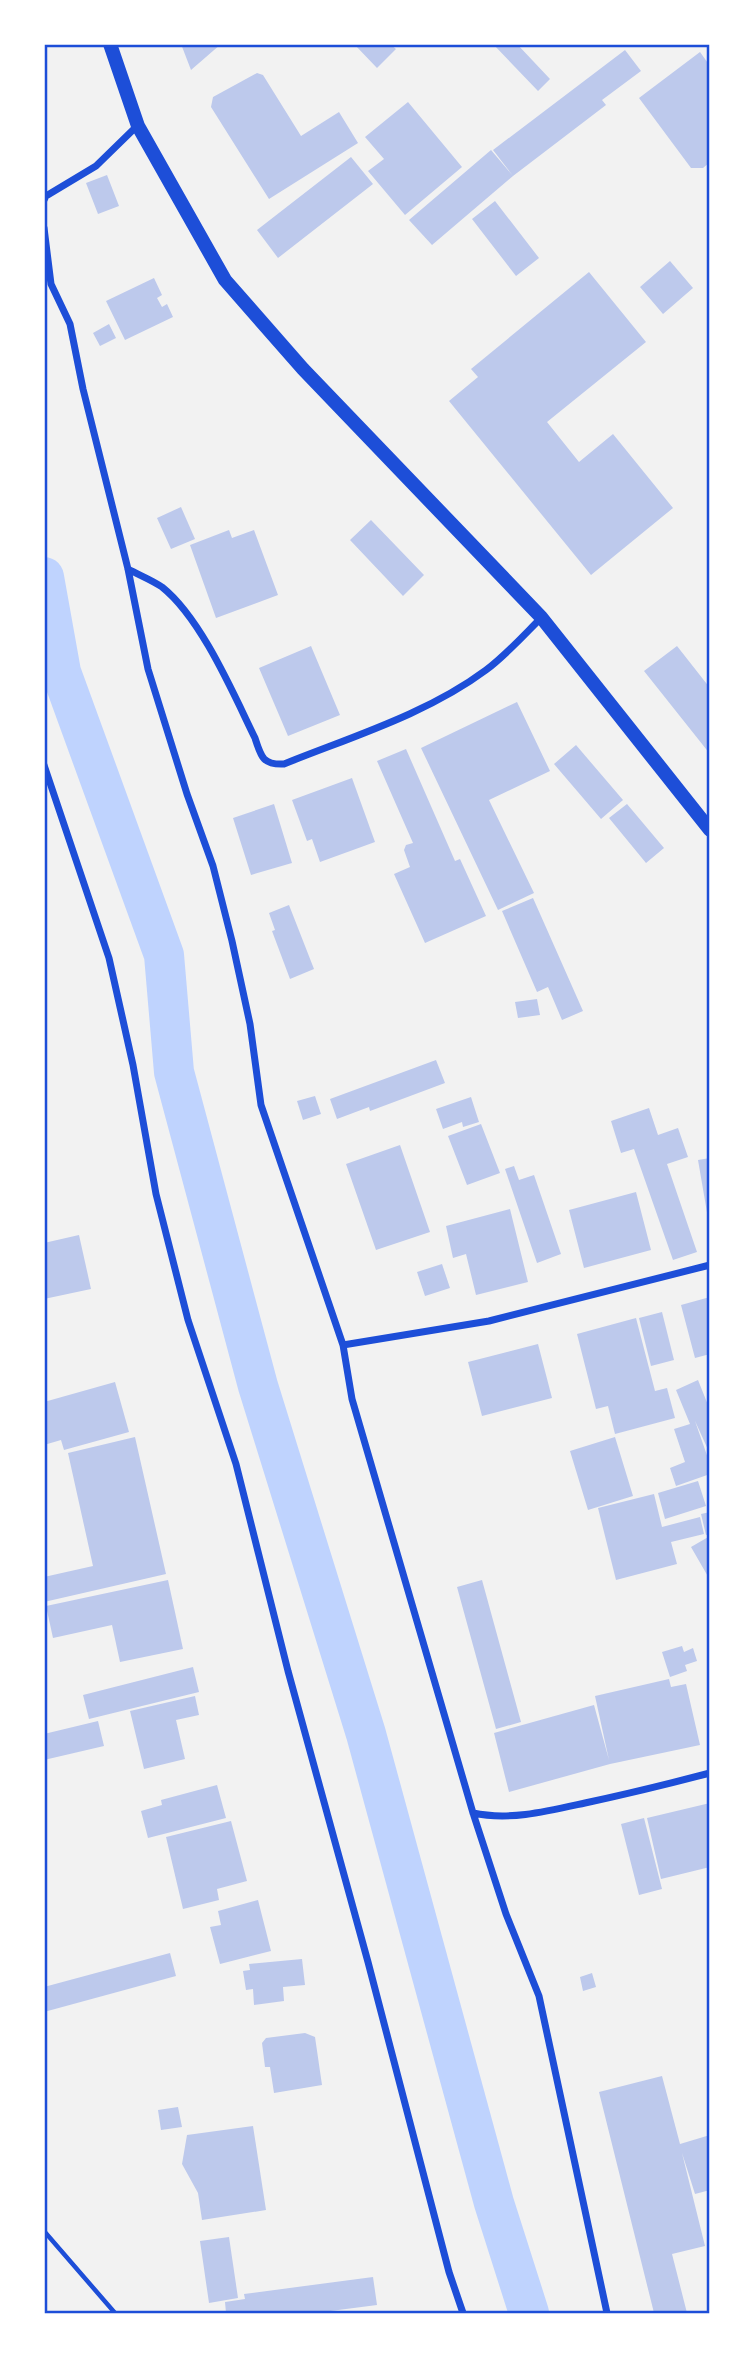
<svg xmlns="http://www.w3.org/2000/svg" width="754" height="2357" font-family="Manrope,sans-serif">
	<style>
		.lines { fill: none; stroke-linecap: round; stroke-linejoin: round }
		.canal { stroke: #bfd3fe; stroke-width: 40 }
		.building { fill: #bdc9ec }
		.path { stroke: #1d4ed8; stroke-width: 4.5 }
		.minor { stroke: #1d4ed8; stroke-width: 7 }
		.secondary { stroke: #1d4ed8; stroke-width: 14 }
		.neatline { fill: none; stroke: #1d4ed8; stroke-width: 2.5 }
	</style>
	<rect width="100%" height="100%" fill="#f2f2f2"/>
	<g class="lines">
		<path class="canal" d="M 44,577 L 61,672 L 164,955 L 174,1072 L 258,1386 L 366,1734 L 494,2203 L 529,2313"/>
	</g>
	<path class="building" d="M 181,44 L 221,44 L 191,70 Z
		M 354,44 L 390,44 L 396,49 L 377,68 Z
		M 493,44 L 517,44 L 550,79 L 538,91 Z
		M 625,50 L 641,71 L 602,100 L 606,105 L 513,176 L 493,150 Z
		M 700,52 L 710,66 L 710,162 L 703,168 L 691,168 L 639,98 Z
		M 257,73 L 263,75 L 301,136 L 339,112 L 358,143 L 269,199 L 211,107 L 213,97 Z
		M 408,102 L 462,167 L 405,215 L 368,171 L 384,159 L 365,137 Z
		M 491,150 L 513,176 L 432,245 L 409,220 Z
		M 351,157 L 373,184 L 278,258 L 257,230 Z
		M 107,175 L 119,206 L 98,214 L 86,183 Z
		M 495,201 L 539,258 L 516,276 L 472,219 Z
		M 670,261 L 693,288 L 663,314 L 640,287 Z
		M 589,272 L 646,342 L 547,422 L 579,462 L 613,434 L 673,508 L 591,575 L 449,401 L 478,377 L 471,369 Z
		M 154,278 L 162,295 L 157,298 L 162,307 L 167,304 L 173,317 L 125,340 L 106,301 Z
		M 109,324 L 116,338 L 100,346 L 93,333 Z
		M 181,507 L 195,539 L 171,549 L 157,518 Z
		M 371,520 L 424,575 L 403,596 L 350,540 Z
		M 229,530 L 232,538 L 254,530 L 278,595 L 216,618 L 190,545 Z
		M 311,646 L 340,715 L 288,736 L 259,668 Z
		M 677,646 L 710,688 L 710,754 L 644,671 Z
		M 517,702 L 550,771 L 489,800 L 534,893 L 498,910 L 421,748 Z
		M 576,745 L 623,800 L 601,819 L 554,764 Z
		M 406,749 L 455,861 L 460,859 L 486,916 L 425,943 L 394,874 L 410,867 L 404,850 L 406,845 L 413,843 L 377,761 Z
		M 352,778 L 375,842 L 320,862 L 312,839 L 307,841 L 292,800 Z
		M 274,804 L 292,863 L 251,875 L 233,818 Z
		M 627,804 L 664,848 L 646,863 L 609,818 Z
		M 533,898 L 583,1011 L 562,1020 L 548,987 L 537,992 L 502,911 Z
		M 289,905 L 314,969 L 290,979 L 272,931 L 275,930 L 269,913 Z
		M 537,999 L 540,1015 L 518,1018 L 515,1002 Z
		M 436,1060 L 445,1083 L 370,1111 L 369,1107 L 337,1119 L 330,1099 Z
		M 315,1096 L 321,1114 L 303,1120 L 297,1101 Z
		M 471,1097 L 479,1122 L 463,1127 L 462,1122 L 443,1129 L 436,1109 Z
		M 649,1108 L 658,1135 L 678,1128 L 688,1157 L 667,1164 L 697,1252 L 673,1260 L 634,1149 L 621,1153 L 611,1121 Z
		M 481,1124 L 500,1173 L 467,1185 L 448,1136 Z
		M 400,1145 L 430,1232 L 376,1250 L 346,1164 Z
		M 710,1158 L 710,1224 L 709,1224 L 698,1160 Z
		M 514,1166 L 519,1180 L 534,1175 L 561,1254 L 537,1263 L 505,1169 Z
		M 636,1192 L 651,1250 L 584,1268 L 569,1210 Z
		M 510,1209 L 528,1282 L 476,1295 L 466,1254 L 453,1258 L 446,1226 Z
		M 79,1235 L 91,1289 L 44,1299 L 44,1243 Z
		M 442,1264 L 450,1288 L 425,1296 L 417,1272 Z
		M 710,1297 L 710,1354 L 695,1358 L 681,1305 Z
		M 662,1312 L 674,1360 L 651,1366 L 639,1318 Z
		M 636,1318 L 655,1391 L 667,1388 L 675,1418 L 615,1434 L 608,1406 L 596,1409 L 577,1334 Z
		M 538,1344 L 552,1398 L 482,1416 L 468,1362 Z
		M 698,1380 L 710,1410 L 710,1454 L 695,1421 L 710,1464 L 710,1474 L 676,1486 L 670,1468 L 685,1462 L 674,1429 L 690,1424 L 676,1390 Z
		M 115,1382 L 129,1432 L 64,1450 L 61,1440 L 44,1445 L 44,1402 Z
		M 135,1437 L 166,1574 L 44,1602 L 44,1577 L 93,1566 L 68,1453 Z
		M 615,1437 L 633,1496 L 588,1510 L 570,1451 Z
		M 698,1481 L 706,1506 L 665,1519 L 658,1493 Z
		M 654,1494 L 662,1527 L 700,1517 L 704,1534 L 671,1542 L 677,1564 L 616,1580 L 598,1508 Z
		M 710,1512 L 710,1534 L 706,1535 L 701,1514 Z
		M 710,1536 L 710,1580 L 691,1547 Z
		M 168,1580 L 183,1649 L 120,1662 L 112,1625 L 53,1638 L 46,1606 Z
		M 482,1580 L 521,1722 L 496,1729 L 457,1587 Z
		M 682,1646 L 684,1652 L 693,1648 L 697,1661 L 685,1665 L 687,1671 L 670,1677 L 662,1652 Z
		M 193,1667 L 199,1692 L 89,1719 L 83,1695 Z
		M 669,1679 L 671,1687 L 686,1684 L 700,1745 L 610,1764 L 509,1792 L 494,1733 L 594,1705 L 609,1760 L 595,1696 Z
		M 195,1696 L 199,1715 L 176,1720 L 185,1759 L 144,1769 L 130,1711 Z
		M 98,1721 L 104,1746 L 44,1760 L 44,1734 Z
		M 217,1785 L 226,1818 L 148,1838 L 141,1811 L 162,1805 L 161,1800 Z
		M 710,1803 L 710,1867 L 661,1879 L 647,1818 Z
		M 644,1818 L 662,1889 L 639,1895 L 621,1824 Z
		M 231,1821 L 247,1881 L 217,1889 L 219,1900 L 183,1909 L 166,1837 Z
		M 258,1900 L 271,1951 L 220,1964 L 210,1927 L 221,1925 L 218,1911 Z
		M 170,1953 L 176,1976 L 44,2012 L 44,1987 Z
		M 302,1959 L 305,1985 L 283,1987 L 284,2001 L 254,2005 L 253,1989 L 246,1990 L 243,1971 L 250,1970 L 249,1964 Z
		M 592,1973 L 596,1987 L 583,1991 L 580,1977 Z
		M 305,2033 L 315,2037 L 322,2085 L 274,2093 L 270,2067 L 265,2067 L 262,2043 L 266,2038 Z
		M 662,2076 L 680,2144 L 710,2135 L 710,2190 L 695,2194 L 682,2153 L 705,2246 L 672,2254 L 687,2313 L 654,2313 L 599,2092 Z
		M 178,2107 L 182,2127 L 161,2130 L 158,2110 Z
		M 253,2126 L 266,2210 L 202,2220 L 198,2193 L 182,2164 L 187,2135 Z
		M 229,2237 L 238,2298 L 209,2303 L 200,2241 Z
		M 373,2277 L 377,2305 L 315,2313 L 226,2313 L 225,2302 L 245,2299 L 244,2294 Z"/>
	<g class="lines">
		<path class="path" d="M 44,2231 L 115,2313"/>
		<path class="minor" d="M 44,200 L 46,196 L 96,166 L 137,126
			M 44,228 L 51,284 L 70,324 L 83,389 L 128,569 L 148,669 L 187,794 L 213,866 L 232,941 L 250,1024 L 261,1105 L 343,1345 L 352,1399 L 473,1813 L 506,1914 L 539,1996 L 607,2313
			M 128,569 C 139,575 152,580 162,587 C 201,618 233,693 255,738 C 261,757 263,765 284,764 C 351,737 427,714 486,670 C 506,655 523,636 541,618
			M 44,765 L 109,958 L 133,1065 L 156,1194 L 188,1320 L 236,1464 L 288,1671 L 368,1962 L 449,2272 L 463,2313
			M 343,1345 L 489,1321 L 710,1265
			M 473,1813 C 510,1821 549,1811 585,1803 C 627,1794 668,1784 710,1773"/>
		<path class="secondary" d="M 110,44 L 138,126 L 225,280 L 303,369 L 541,617 L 710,830"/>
	</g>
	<rect width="754" height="2357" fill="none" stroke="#ffffff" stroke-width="91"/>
	<rect x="46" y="46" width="662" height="2266" class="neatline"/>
</svg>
